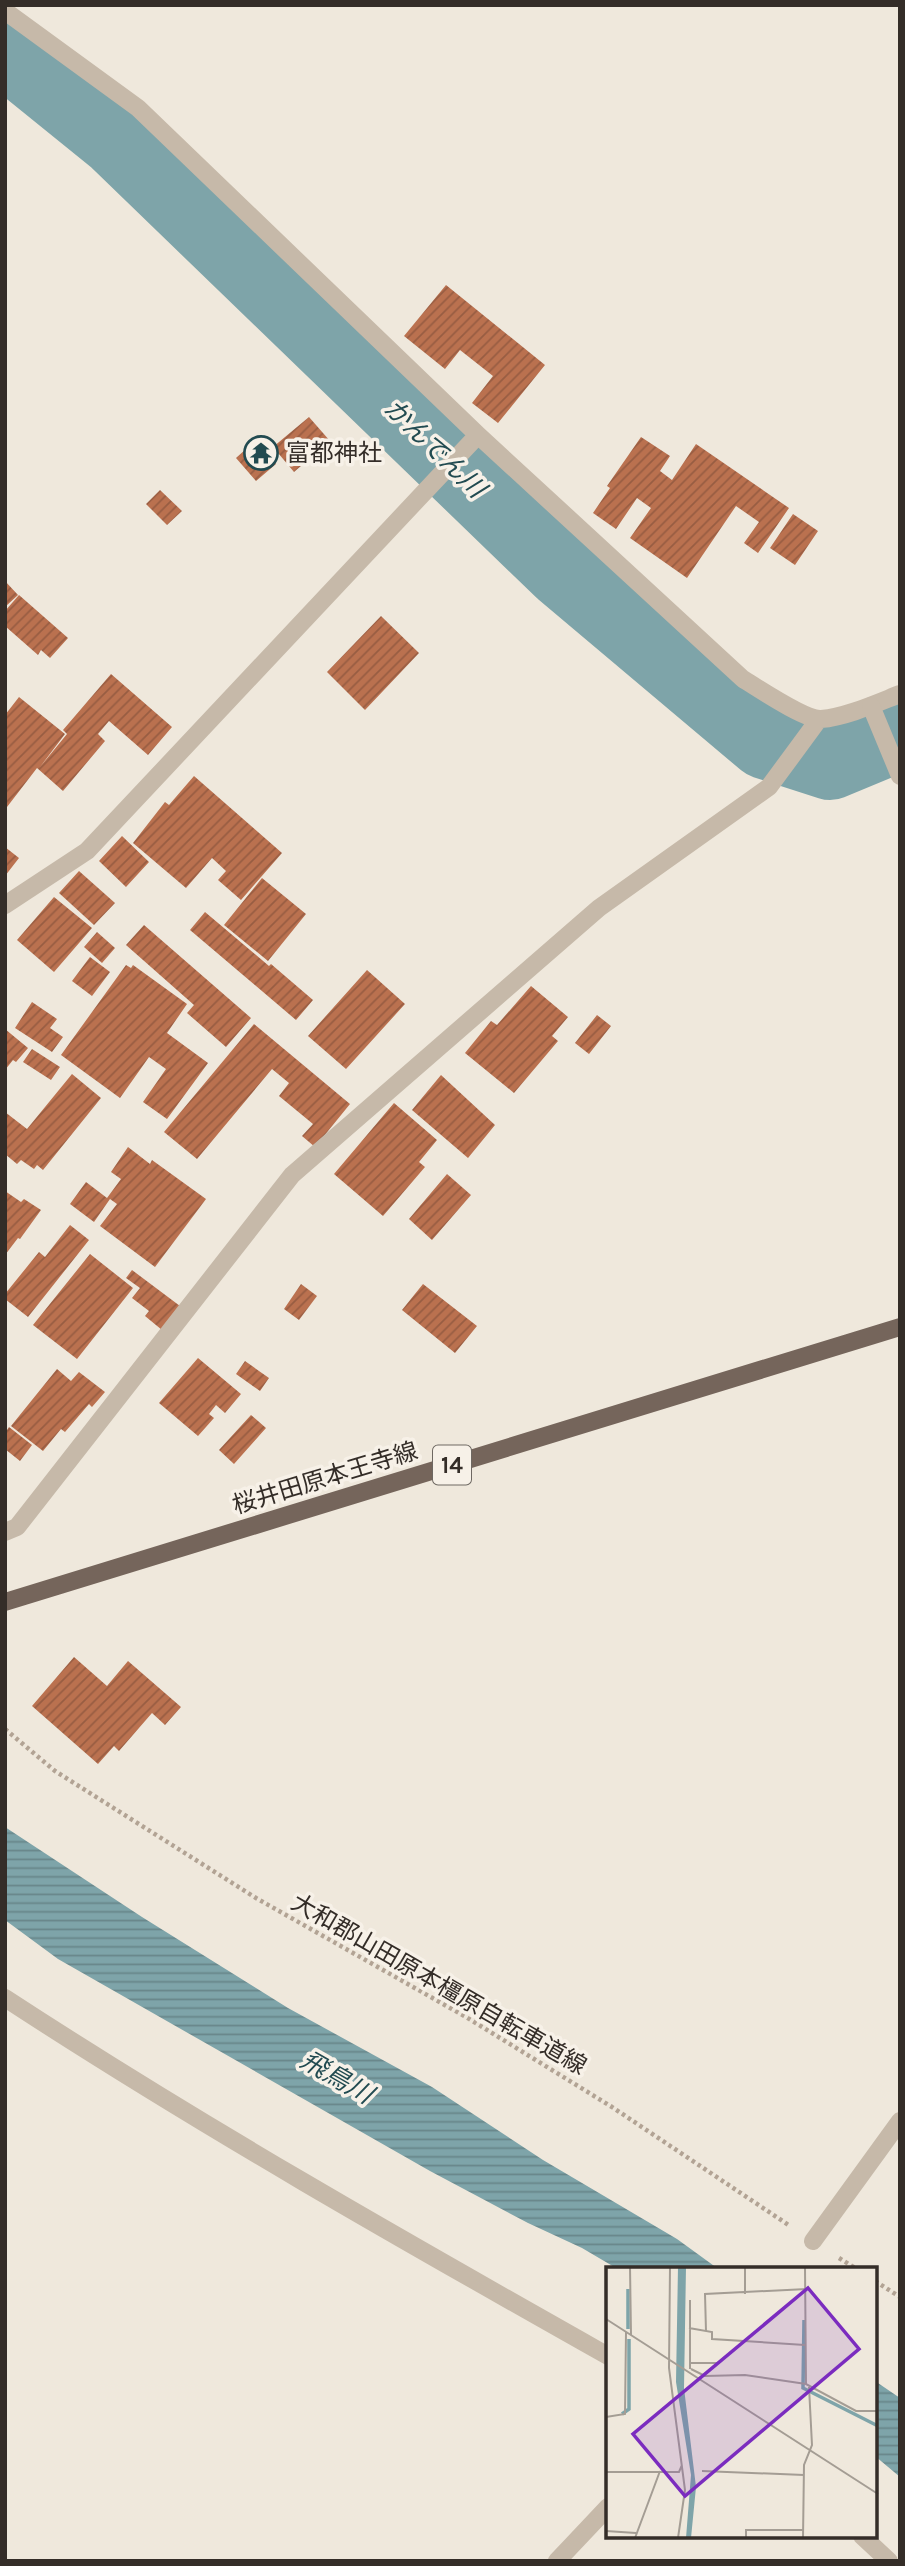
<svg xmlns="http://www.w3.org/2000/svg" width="905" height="2566" font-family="Karla,'Noto Sans JP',sans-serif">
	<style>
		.water { fill: url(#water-rules) }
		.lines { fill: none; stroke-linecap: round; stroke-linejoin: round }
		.river { stroke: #7ea4a9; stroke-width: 74 }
		.building { fill: url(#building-hatch) }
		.path { stroke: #b2a394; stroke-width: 4.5; stroke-dasharray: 3.5 3.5; stroke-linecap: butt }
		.minor { stroke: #c6b9a9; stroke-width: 18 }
		.tertiary { stroke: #c6b9a9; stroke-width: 18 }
		.primary { stroke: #75655b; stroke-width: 18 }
		.labels { text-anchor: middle; stroke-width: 7; stroke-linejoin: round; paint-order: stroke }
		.shield { fill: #f7f1e8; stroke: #6e6862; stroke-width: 2 }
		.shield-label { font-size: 23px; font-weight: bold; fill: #342d28 }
		.poi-label { font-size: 24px; fill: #342d28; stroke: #f7f1e8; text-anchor: start }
		.street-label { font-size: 24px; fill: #342d28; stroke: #f7f1e8 }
		.water-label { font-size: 26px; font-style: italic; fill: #224b51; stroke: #f7f1e8 }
		.inset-river { fill: none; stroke: #7ea4a9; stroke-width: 3.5 }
		.inset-road { fill: none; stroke: #a49d94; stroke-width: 2 }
		.view { fill: #7b2cbf; fill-opacity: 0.15; stroke: #7b2cbf; stroke-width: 3.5 }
		.inset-edge { fill: none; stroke: #342d28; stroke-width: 3.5 }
	</style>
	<defs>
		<pattern id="water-rules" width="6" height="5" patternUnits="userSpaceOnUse" patternTransform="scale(1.75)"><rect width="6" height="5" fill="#7ea4a9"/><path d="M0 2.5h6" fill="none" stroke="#68868a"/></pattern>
		<pattern id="building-hatch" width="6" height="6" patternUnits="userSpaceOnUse" patternTransform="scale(1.75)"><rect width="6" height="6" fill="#ba714f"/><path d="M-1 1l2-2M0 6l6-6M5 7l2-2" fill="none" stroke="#985d42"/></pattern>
	</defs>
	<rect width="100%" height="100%" fill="#efe8dc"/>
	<path class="water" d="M 5,1827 L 142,1917 L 288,2008 L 432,2087 L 543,2160 L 677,2239 L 717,2268 L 616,2268 L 582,2248 L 528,2223 L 430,2171 L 58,1959 L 5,1920 Z
		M 875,2381 L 900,2398 L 900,2477 L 875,2456 Z"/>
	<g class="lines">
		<path class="river" d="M 5,50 L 115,139 L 562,571 L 765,742 L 830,763 L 900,734"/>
	</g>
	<path class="building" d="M 446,285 L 545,365 L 498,423 L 472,403 L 493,376 L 460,350 L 445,369 L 404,336 Z
		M 309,417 L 330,441 L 294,472 L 273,447 Z
		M 641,437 L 670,456 L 660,471 L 672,480 L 696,444 L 789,508 L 758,553 L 744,543 L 759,522 L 736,506 L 687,578 L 630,538 L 651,508 L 637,498 L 616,529 L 593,513 L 610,488 L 607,486 Z
		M 256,440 L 276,464 L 256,481 L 236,458 Z
		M 160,490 L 182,511 L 167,525 L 146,504 Z
		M 793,514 L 818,531 L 795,565 L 770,548 Z
		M 5,581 L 18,595 L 5,607 Z
		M 19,595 L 68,638 L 50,658 L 41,650 L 38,655 L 5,626 L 5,611 Z
		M 381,616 L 419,653 L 365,710 L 327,672 Z
		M 111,674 L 172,727 L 148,755 L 109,721 L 98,734 L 105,741 L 63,791 L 37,768 L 7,807 L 5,806 L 5,715 L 19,697 L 65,734 L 40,767 L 67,734 L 63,730 Z
		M 194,776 L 282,853 L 241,900 L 218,880 L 226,871 L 212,858 L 186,888 L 133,843 L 165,802 L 169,805 Z
		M 122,836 L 149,862 L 126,887 L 99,861 Z
		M 5,847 L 19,858 L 5,876 Z
		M 79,871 L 115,903 L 94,925 L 59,893 Z
		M 262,878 L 306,914 L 268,961 L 224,925 Z
		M 54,897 L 92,928 L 54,972 L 17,940 Z
		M 205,912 L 269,966 L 271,964 L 313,1000 L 296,1020 L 190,930 Z
		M 144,925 L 251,1018 L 226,1047 L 187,1013 L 194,1005 L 126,945 Z
		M 97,932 L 115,948 L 102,963 L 84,947 Z
		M 90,957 L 110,972 L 92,996 L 72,981 Z
		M 126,965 L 131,968 L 133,965 L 187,1004 L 167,1033 L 208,1063 L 167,1119 L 143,1102 L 166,1069 L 149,1057 L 120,1098 L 61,1055 Z
		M 367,970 L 405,1004 L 346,1069 L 308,1036 Z
		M 531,986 L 568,1017 L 552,1036 L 558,1041 L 514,1093 L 465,1053 L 491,1021 L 497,1025 Z
		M 32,1002 L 57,1019 L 50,1028 L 63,1037 L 52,1052 L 15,1028 Z
		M 597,1015 L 611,1026 L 589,1054 L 575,1043 Z
		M 254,1024 L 350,1104 L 315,1147 L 302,1136 L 313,1124 L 279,1096 L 289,1083 L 272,1069 L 197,1159 L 164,1132 Z
		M 5,1029 L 28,1048 L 16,1062 L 13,1060 L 5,1070 Z
		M 32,1049 L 60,1067 L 51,1080 L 23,1062 Z
		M 72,1074 L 101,1098 L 43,1170 L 37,1165 L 34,1169 L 21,1160 L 17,1164 L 5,1154 L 5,1112 L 27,1129 Z
		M 441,1075 L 495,1125 L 468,1158 L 412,1110 Z
		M 394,1103 L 437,1140 L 419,1162 L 425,1167 L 383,1216 L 334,1174 Z
		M 128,1147 L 150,1164 L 152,1160 L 206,1199 L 155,1267 L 100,1226 L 117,1204 L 110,1199 L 94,1222 L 70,1204 L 86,1182 L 107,1198 L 121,1179 L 111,1172 Z
		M 447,1174 L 471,1195 L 432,1240 L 409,1219 Z
		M 5,1191 L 21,1202 L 24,1199 L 41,1210 L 20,1239 L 18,1238 L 5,1255 Z
		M 70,1225 L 89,1240 L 28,1317 L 5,1299 L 5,1294 L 39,1252 L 45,1257 Z
		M 90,1254 L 133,1288 L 77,1359 L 33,1325 Z
		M 132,1270 L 180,1306 L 162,1330 L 145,1316 L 149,1311 L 132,1298 L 140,1288 L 126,1278 Z
		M 301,1284 L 317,1296 L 299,1320 L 284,1309 Z
		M 423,1284 L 477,1326 L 455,1353 L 402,1310 Z
		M 198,1358 L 241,1394 L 225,1413 L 216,1405 L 209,1414 L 214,1418 L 198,1436 L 159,1403 Z
		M 245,1361 L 269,1378 L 260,1391 L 236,1374 Z
		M 57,1369 L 71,1381 L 79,1372 L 105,1392 L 92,1407 L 89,1404 L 65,1432 L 61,1429 L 43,1451 L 11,1426 Z
		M 251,1415 L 266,1428 L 234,1464 L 219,1450 Z
		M 9,1427 L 32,1445 L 20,1461 L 5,1449 L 5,1433 Z
		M 74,1657 L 107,1686 L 128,1661 L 181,1707 L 165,1725 L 152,1713 L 119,1751 L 114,1746 L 98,1764 L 32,1706 Z"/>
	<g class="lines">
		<path class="path" d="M 5,1729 L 55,1771 L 256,1898 L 466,2017 L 612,2107 L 790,2226
			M 839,2258 L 855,2268
			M 875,2281 L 900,2297"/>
		<path class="minor" d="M 5,11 L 138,108 L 478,435 L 743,679 C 758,688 805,720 821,719 C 846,717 877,703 900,694
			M 5,905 L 87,851 L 478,435
			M 5,1532 L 17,1527 L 292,1175 L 599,908 L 769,787 L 819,719
			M 5,1998 C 201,2126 404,2241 608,2356
			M 813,2241 L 900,2121
			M 862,2536 L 889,2561
			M 557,2561 L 608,2507"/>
		<path class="tertiary" d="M 871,706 L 900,776"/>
		<path class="primary" d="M 5,1602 L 900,1327"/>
	</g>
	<defs>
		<g id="temple-ring" transform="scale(1.75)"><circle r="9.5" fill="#f7f1e8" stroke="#224b51" stroke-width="1.5"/><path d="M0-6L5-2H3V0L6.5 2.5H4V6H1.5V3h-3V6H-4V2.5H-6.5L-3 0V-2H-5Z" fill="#224b51"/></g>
	</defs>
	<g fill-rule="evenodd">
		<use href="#temple-ring" x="261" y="453"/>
	</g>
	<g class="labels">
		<rect class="shield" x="433" y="1445.5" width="38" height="39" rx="5"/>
		<g class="shield-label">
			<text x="452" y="1473">14</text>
		</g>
		<g class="poi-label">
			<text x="286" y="461">富都神社</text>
		</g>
		<g class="street-label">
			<text transform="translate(325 1478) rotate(-17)" y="8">桜井田原本王寺線</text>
			<text transform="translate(439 1984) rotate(30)" y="8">大和郡山田原本橿原自転車道線</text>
		</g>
		<g class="water-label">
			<text transform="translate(435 448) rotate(44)" y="9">かんでん川</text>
			<text transform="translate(337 2077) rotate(30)" y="9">飛鳥川</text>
		</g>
	</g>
	<g transform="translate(606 2267)">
		<rect width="271" height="271" fill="#efe8dc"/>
		<path d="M 72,0 L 80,0 L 78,121 L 90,220 L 85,271 L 80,271 L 85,208 L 70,115 Z" fill="#7ea4a9"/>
		<path class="inset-river" d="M 22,22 L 22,62M 198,53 L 197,121 L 272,159M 16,147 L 23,142 L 23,72"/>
		<path class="inset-road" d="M 24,0 L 25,68M 64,0 L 63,101 L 79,223 L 72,271M 199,0 L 200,117M 139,27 L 139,0M 0,52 L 272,227M 83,61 L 106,65 L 106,72 L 199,78M 100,64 L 99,27 L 201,22M 84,96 L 112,96M 84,102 L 84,33M 85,102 L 99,109 L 139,108 L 200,117 L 250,144 L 272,144M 0,150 L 19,147 L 20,65M 96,204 L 198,208M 0,205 L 73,205 L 76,198M 0,264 L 30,266M 29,271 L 54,204M 140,271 L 140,263 L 197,263M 197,271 L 198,198 L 206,178 L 203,120"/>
		<path class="view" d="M 202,21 L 253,82 L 79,229 L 27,167 Z"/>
		<rect width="271" height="271" class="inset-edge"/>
	</g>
	<rect width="905" height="2566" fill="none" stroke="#342d28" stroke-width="14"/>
</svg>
